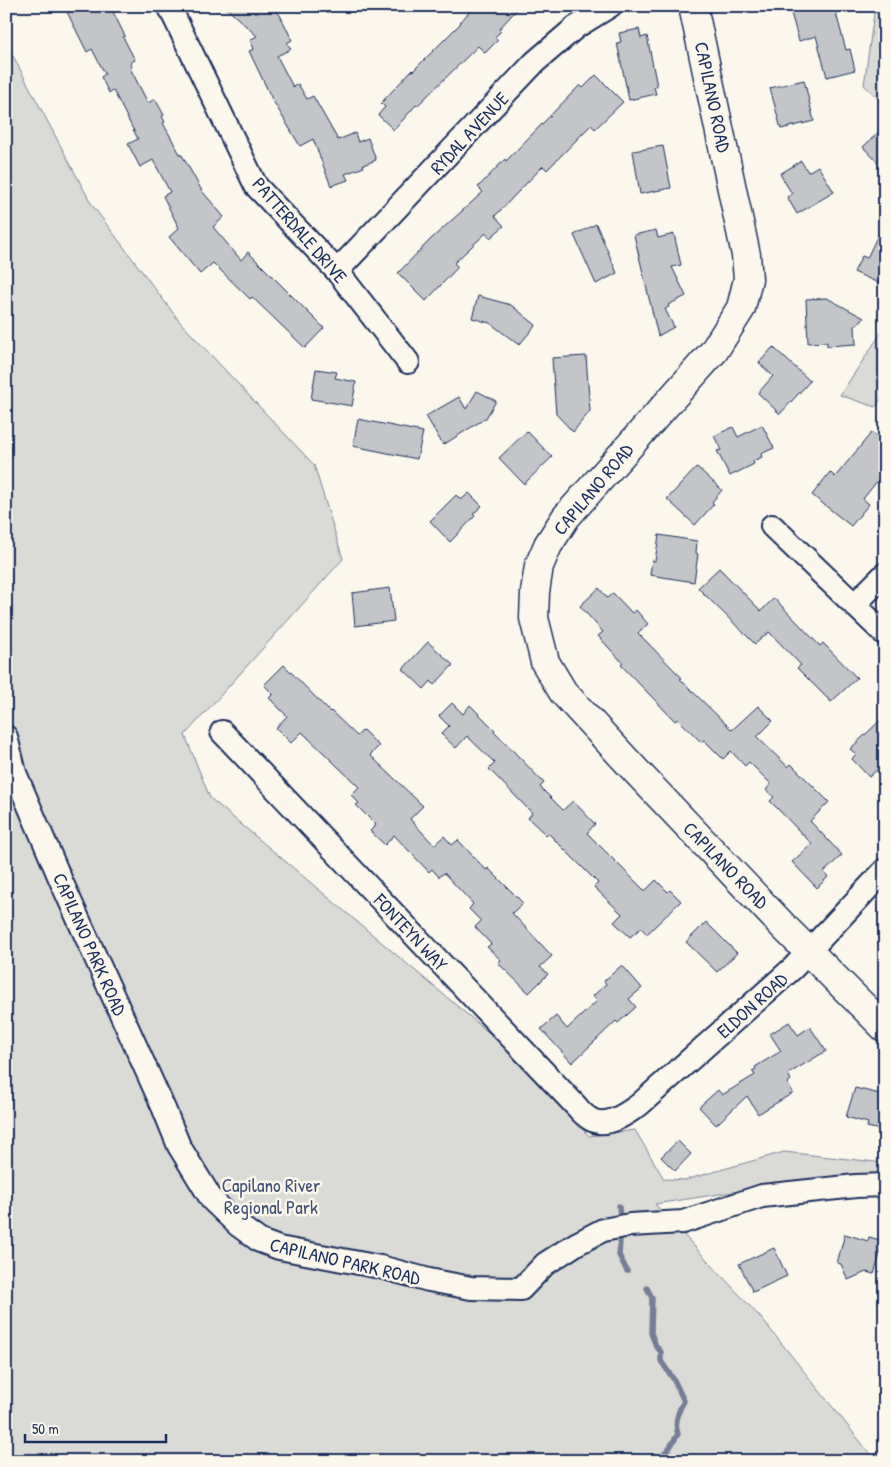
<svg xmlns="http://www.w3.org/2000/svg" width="891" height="1467" font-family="'Patrick Hand',sans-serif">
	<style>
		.green { fill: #dadad7; stroke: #7a849a }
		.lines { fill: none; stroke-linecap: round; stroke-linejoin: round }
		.stream { stroke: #747e96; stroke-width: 5.5 }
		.building { fill: #c3c5c9; stroke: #1b2f5e }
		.minor-casing { stroke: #1b2f5e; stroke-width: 26 }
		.major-casing { stroke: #1b2f5e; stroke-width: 31 }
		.minor { stroke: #fbf7ec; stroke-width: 22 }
		.major { stroke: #fbf7ec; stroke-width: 28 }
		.labels { text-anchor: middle; stroke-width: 5; stroke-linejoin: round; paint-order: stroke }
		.street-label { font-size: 19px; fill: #1b2f5e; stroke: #fbf7ec }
		.park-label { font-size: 19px; fill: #415176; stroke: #fbf7ec }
	</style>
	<rect width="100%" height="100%" fill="#fbf7ec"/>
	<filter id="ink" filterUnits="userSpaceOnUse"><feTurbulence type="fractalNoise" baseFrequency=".02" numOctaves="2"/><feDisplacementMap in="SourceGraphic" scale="10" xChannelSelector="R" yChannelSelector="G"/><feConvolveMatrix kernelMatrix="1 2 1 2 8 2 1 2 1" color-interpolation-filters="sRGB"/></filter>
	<g filter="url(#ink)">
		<path class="green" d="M 875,6 L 885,6 L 885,105 L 864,85 Z
			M 6,43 L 92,205 L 180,322 L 314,465 L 343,559 L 185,735 L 210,798 L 500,1042 L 589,1136 L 635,1130 L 664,1179 L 685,1180 L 784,1152 L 885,1163 L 885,1184 L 733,1192 L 655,1204 L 761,1318 L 876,1461 L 6,1461 Z
			M 885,327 L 885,394 L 875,407 L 840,395 Z"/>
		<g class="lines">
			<path class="stream" d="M 619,1206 L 620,1219
				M 620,1239 L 619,1255 L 627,1271
				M 647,1288 L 652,1298 L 651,1333 L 656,1346 L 661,1352 L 661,1361 L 674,1380 L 684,1401 C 678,1411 674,1423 678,1434 L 670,1447 L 658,1461"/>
		</g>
		<path class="building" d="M 64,6 L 110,6 L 125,36 L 123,37 L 135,60 L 130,63 L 132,67 L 130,68 L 148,103 L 155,99 L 164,115 L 162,116 L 165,122 L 163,123 L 181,156 L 182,155 L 202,191 L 224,217 L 213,227 L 241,260 L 248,252 L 324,328 L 305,348 L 252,297 L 250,299 L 213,263 L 200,274 L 169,237 L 179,228 L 163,196 L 170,192 L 153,160 L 140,167 L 128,144 L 138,139 L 113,90 L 109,93 L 101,77 L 105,74 L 92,49 L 87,52 Z
			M 224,6 L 271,6 L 280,15 L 292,40 L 287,43 L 291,49 L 277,56 L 293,87 L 298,84 L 307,99 L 313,96 L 338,140 L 355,133 L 358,142 L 368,138 L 376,160 L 363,165 L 364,167 L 345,174 L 348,180 L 331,186 L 313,139 L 300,146 L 272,99 L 249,51 L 254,49 L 250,40 L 257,36 Z
			M 475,6 L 520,6 L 499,29 L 501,31 L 495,37 L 498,40 L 485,53 L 478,46 L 417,106 L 416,105 L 394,130 L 378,115 L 385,107 L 381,103 L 412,70 L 413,71 L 461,23 L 460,22 Z
			M 789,6 L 834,6 L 846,50 L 850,49 L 855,70 L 827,77 L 816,36 L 799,41 Z
			M 639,29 L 641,38 L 647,36 L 657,86 L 654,87 L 656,94 L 629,100 L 617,43 L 621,42 L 619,33 Z
			M 596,75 L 623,102 L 595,129 L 591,125 L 547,170 L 543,166 L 495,216 L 504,226 L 490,238 L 486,233 L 454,263 L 458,267 L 426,301 L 398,273 L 430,240 L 483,192 L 478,187 L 505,159 L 506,161 L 580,85 L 583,88 Z
			M 804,80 L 814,121 L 781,129 L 770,88 Z
			M 885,126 L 885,170 L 863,147 Z
			M 663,146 L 671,188 L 640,194 L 633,151 Z
			M 801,161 L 808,172 L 818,166 L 834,192 L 797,214 L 787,197 L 792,194 L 780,174 Z
			M 885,220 L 885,286 L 854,272 L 862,256 L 867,258 Z
			M 596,224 L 617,273 L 596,284 L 574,235 Z
			M 656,230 L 658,238 L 674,234 L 681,265 L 672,267 L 686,296 L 668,305 L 669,307 L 665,309 L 674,327 L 658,336 L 634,235 Z
			M 478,296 L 511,305 L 536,325 L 519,345 L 490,323 L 472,318 Z
			M 827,298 L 864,318 L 855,326 L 856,344 L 827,346 L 827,342 L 808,343 L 806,299 Z
			M 773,347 L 810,381 L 780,414 L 758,393 L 773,376 L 759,363 Z
			M 586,356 L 590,411 L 573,432 L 556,414 L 552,358 Z
			M 316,369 L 337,372 L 335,378 L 356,382 L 352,406 L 311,399 Z
			M 477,391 L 496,401 L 486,418 L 443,445 L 426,416 L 459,397 L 466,409 Z
			M 358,419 L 423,432 L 417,459 L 353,446 Z
			M 762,425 L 774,448 L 761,454 L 762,457 L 753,461 L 754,464 L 730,476 L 717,451 L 721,450 L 714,436 L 733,427 L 738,437 Z
			M 527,431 L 552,457 L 524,484 L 499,458 Z
			M 872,432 L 885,443 L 885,471 L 863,499 L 869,504 L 851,526 L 812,495 L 830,472 L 835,477 Z
			M 697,467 L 722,490 L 712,502 L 714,504 L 695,525 L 667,499 Z
			M 469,493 L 482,506 L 473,514 L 475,516 L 450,542 L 430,521 L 456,495 L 461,500 Z
			M 659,535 L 697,541 L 696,553 L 698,554 L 694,582 L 650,575 L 652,560 L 655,561 Z
			M 719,568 L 761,611 L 774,598 L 820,646 L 823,643 L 857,678 L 831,702 L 797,668 L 801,665 L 769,632 L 755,644 L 698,588 Z
			M 390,588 L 394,621 L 355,626 L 352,593 Z
			M 599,588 L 607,598 L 613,593 L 632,613 L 636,610 L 648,624 L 638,633 L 682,678 L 680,679 L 732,730 L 758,706 L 773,721 L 757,737 L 788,767 L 791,764 L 829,802 L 810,821 L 842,855 L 824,872 L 828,877 L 817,888 L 792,862 L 812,844 L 770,801 L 774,797 L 766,790 L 771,784 L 749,762 L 745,766 L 731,751 L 723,759 L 704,740 L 701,742 L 678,719 L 675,721 L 621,665 L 623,663 L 598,636 L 603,632 L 580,606 Z
			M 428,642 L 453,665 L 434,685 L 431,681 L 424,689 L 403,669 Z
			M 284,665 L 330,712 L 331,711 L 357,736 L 363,730 L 379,746 L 370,755 L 423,806 L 410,819 L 434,845 L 444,836 L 452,845 L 458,840 L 486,870 L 488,868 L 523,903 L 512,913 L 552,956 L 540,967 L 548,974 L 529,993 L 498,963 L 501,960 L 487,947 L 491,944 L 475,927 L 481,921 L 469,909 L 473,904 L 444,873 L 439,877 L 432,869 L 429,872 L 394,835 L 385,845 L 370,831 L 376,825 L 356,805 L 359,803 L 351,795 L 359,787 L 302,732 L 291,743 L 276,728 L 287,716 L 269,698 L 273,694 L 264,685 Z
			M 452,703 L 463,714 L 470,705 L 495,730 L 494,731 L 544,783 L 540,787 L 563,810 L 573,801 L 595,824 L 587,833 L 645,891 L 656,880 L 668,892 L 670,890 L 681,901 L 647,934 L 641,928 L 630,937 L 614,922 L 622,914 L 594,887 L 598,883 L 548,833 L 546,835 L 528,818 L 532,813 L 489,769 L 495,763 L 467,736 L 456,748 L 441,734 L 449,726 L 439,716 Z
			M 885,716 L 885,763 L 869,777 L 852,759 L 856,754 L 850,749 Z
			M 706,922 L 737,953 L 717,972 L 686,942 Z
			M 622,965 L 642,988 L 629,999 L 636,1007 L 618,1023 L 616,1021 L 572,1063 L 541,1029 L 556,1016 L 567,1029 L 597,1001 L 593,996 L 606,984 L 604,981 Z
			M 789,1022 L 798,1035 L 810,1027 L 826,1051 L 788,1074 L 791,1080 L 787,1083 L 793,1093 L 758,1114 L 747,1096 L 716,1125 L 699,1107 L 718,1090 L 722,1095 L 755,1075 L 752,1071 L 756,1069 L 755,1067 L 781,1051 L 770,1034 Z
			M 855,1088 L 880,1094 L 882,1102 L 885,1103 L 885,1131 L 867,1127 L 868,1123 L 846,1117 Z
			M 678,1141 L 691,1154 L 675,1171 L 661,1157 Z
			M 845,1234 L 868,1241 L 869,1237 L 884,1241 L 874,1274 L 866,1272 L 848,1280 L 841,1264 L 837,1263 Z
			M 774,1248 L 787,1276 L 753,1292 L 739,1264 Z"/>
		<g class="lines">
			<g class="minor-casing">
				<path id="minor" d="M 169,6 L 256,186 L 337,271 L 408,362
					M 337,271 L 535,62 L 576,27 L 610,6
					M 772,526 L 885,634
					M 855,604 L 885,574
					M 222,732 L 577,1107 C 581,1112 586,1117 592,1120 C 608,1128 627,1113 639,1105 L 793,968 L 885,870
					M 6,737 L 15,773 L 62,883 L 164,1109 L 179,1146 L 212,1200 L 238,1225 L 260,1241 L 279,1248 L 380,1267 L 429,1280 L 471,1288 L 521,1289 L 545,1264 L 576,1244 L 603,1230 L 630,1225 L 683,1222 L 762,1196 L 856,1186 L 885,1185"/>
			</g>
			<g class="major-casing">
				<path id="major" d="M 693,6 L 746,255 L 748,279 L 741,308 L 714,351 L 566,517 L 548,545 L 539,566 L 535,592 L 534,618 L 545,662 L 563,692 L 636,771 L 785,928 L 885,1028"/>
			</g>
			<use href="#minor" class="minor"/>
			<use href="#major" class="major"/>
		</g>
	</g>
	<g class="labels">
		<g class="street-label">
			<text transform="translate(713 97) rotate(78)" y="7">CAPILANO ROAD</text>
			<text transform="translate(469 133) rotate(-47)" y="7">RYDAL AVENUE</text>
			<text transform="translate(300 230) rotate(49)" y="7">PATTERDALE DRIVE</text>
			<text transform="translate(593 489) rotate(-50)" y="7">CAPILANO ROAD</text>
			<text transform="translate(726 865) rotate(46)" y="7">CAPILANO ROAD</text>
			<text transform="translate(411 932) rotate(47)" y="7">FONTEYN WAY</text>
			<text transform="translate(90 944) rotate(66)" y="7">CAPILANO PARK ROAD</text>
			<text transform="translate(752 1005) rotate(-42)" y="7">ELDON ROAD</text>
			<text transform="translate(345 1261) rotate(13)" y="7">CAPILANO PARK ROAD</text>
		</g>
		<g class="park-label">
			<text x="271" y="1192">Capilano River<tspan x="271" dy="22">Regional Park</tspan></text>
		</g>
	</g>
	<rect width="891" height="1467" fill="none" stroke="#fbf7ec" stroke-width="25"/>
	<rect x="12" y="12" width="866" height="1442" fill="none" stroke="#1b2f5e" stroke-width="2" filter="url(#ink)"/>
	<path d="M25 1434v8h141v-8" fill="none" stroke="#1b2f5e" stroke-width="2.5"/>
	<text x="32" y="1434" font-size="15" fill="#1b2f5e" stroke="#fbf7ec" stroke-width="4" paint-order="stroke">50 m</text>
</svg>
